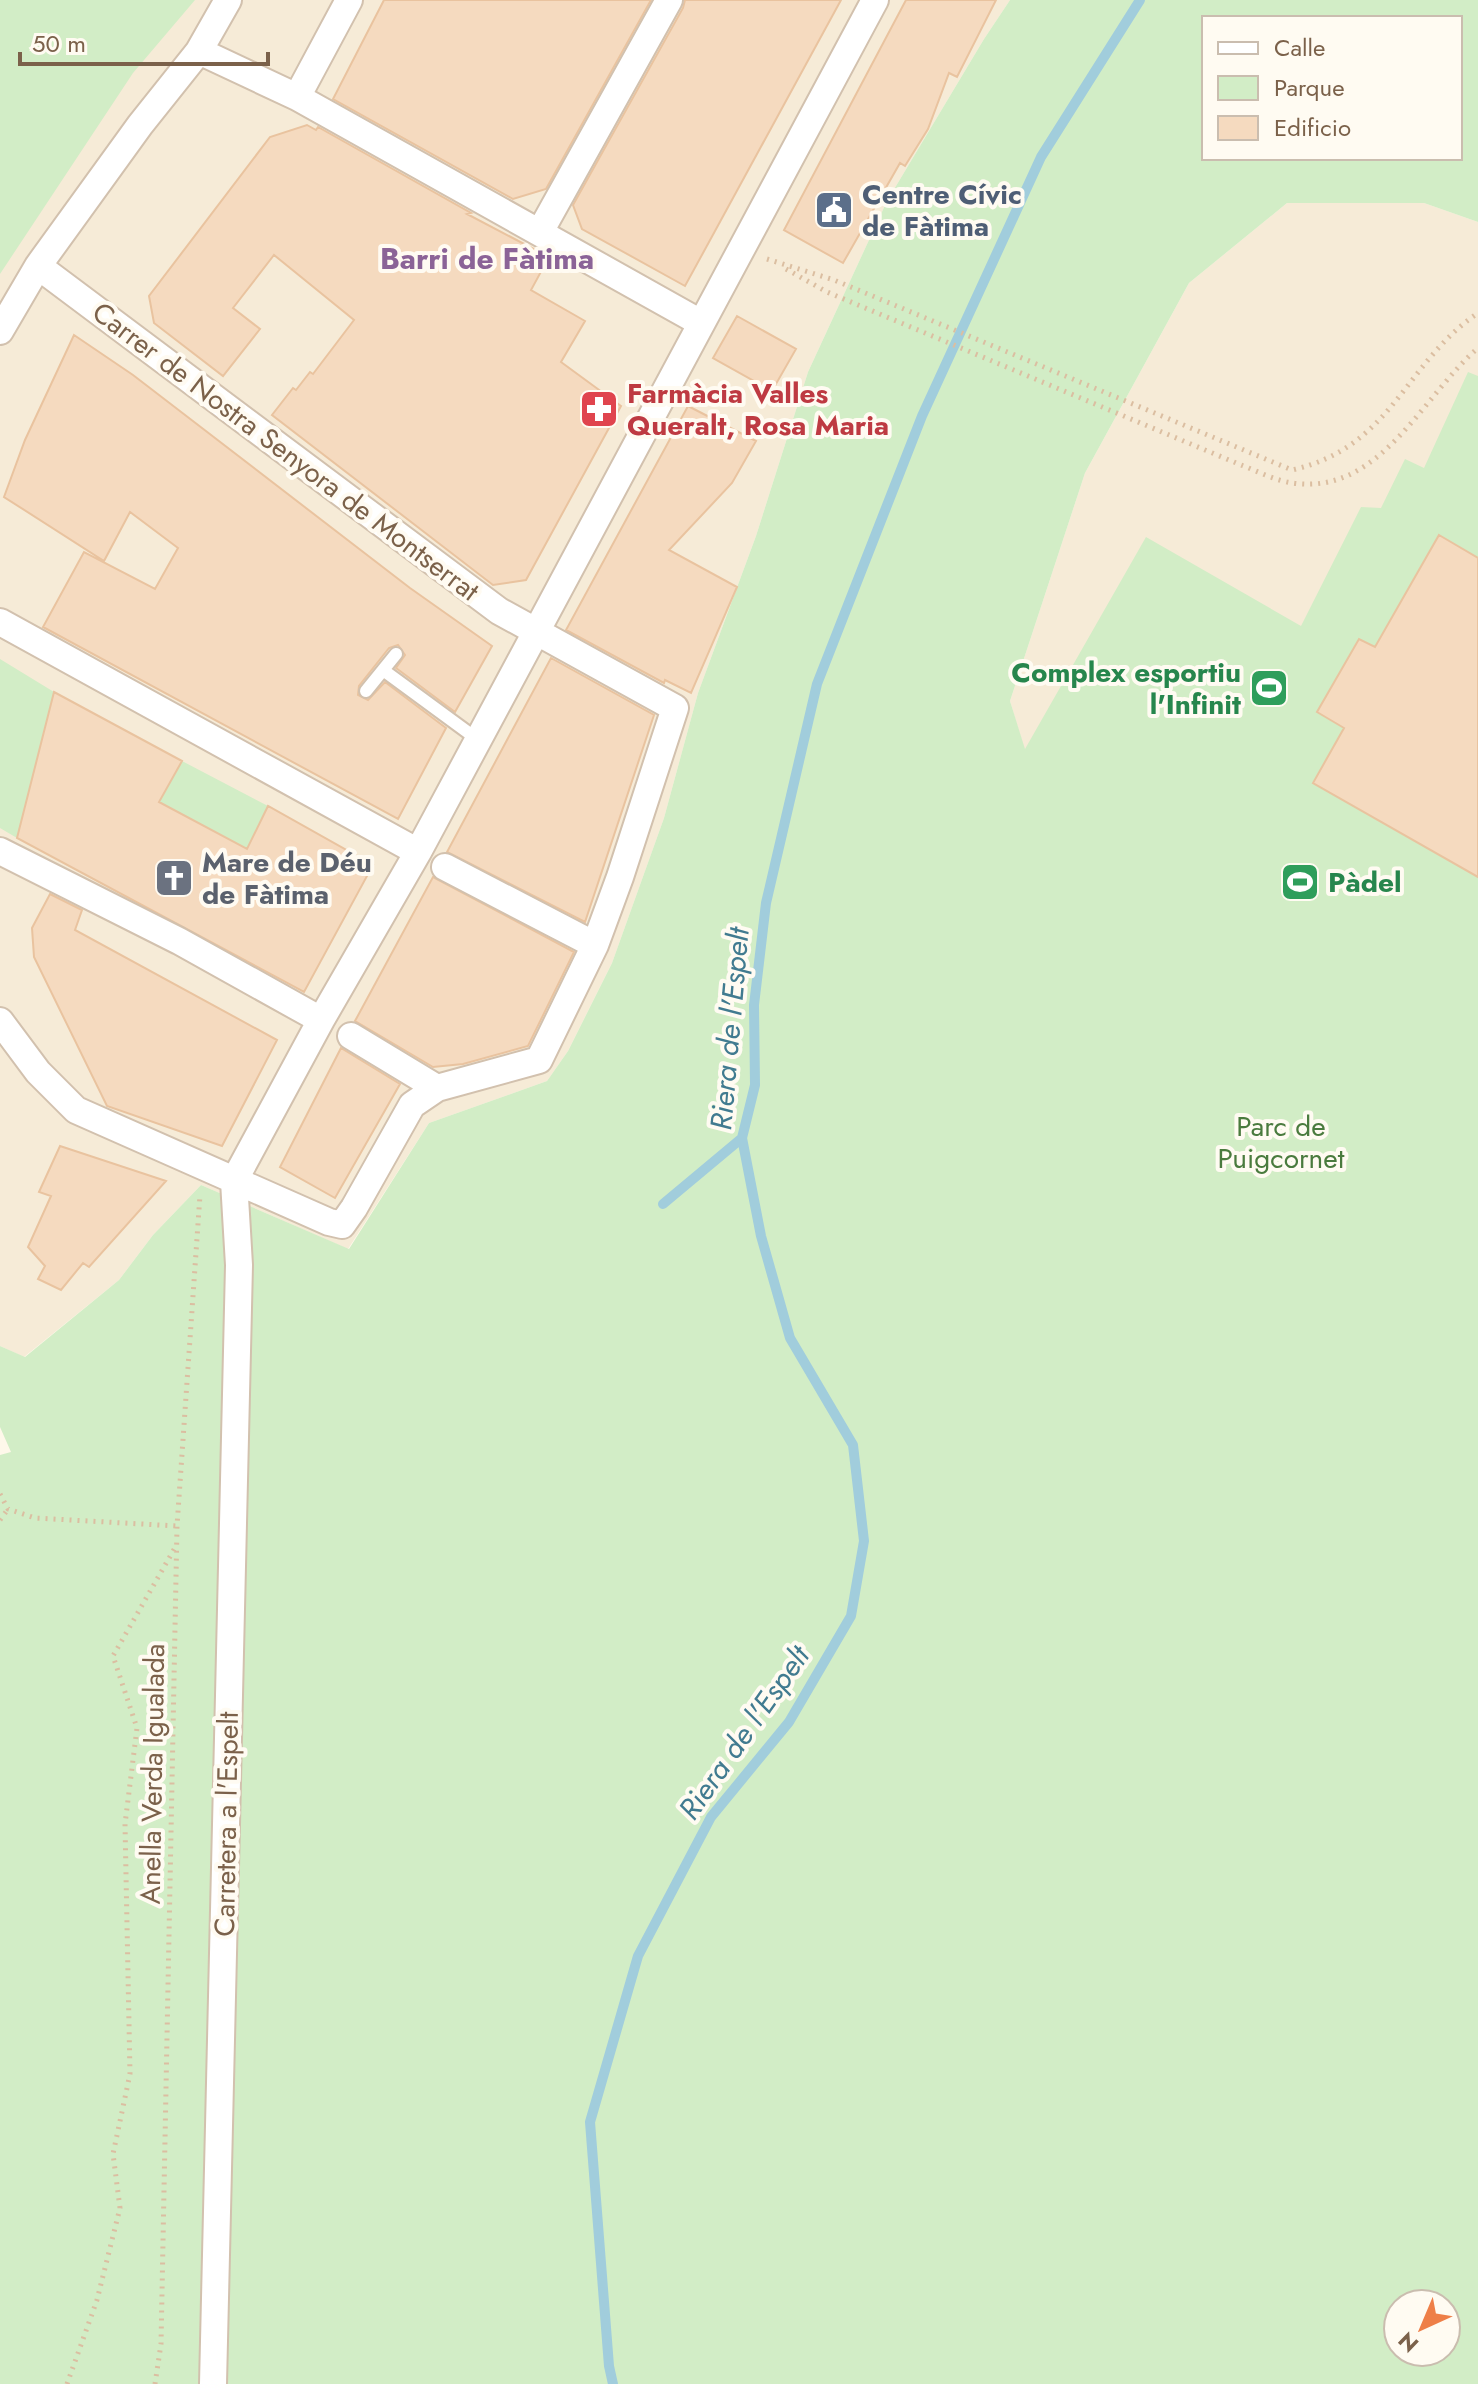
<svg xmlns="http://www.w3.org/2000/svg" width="1478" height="2384" font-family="Jost,sans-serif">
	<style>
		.residential { fill: #f6ebd7 }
		.green { fill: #d2edc6; fill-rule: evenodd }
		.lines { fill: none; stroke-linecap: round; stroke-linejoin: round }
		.stream { stroke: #a1cddc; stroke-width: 10 }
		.building { fill: #f5dabf; stroke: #e9c39f; stroke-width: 2 }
		.lane-casing { stroke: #d2c1ae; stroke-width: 16 }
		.street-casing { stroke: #d2c1ae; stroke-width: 30 }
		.path { stroke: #dbbea1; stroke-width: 5; stroke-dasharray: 2 6; stroke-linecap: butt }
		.lane { stroke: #fff; stroke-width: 12 }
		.street { stroke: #fff; stroke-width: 26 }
		.labels { text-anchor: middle; stroke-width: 8; stroke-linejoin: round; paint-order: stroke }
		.service-label { font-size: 28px; font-weight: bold; fill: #4e5e75; stroke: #fffbf2; text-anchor: start }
		.health-label { font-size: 28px; font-weight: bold; fill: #be3a42; stroke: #fffbf2; text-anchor: start }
		.street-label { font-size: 28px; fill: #7b614a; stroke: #fffbf2 }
		.leisure-label { font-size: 28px; font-weight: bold; fill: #27864d; stroke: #fffbf2; text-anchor: end }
		.worship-label { font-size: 28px; font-weight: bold; fill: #5b616d; stroke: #fffbf2; text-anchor: start }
		.park-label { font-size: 28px; fill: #4a7b3e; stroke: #fffbf2 }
		.neighbourhood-label { font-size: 30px; font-weight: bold; fill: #8b6397; stroke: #fffbf2 }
		.water-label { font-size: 30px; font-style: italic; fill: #417b90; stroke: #fffbf2 }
	</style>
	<rect width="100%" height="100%" fill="#fef8ea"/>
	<path class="residential" d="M 0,0 L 1010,0 L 984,39 L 887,201 L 808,372 L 756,536 L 698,693 L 664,818 L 612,963 L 568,1051 L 547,1081 L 429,1123 L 348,1249 L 201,1185 L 153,1235 L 119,1280 L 24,1357 L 0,1346 Z
		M 1287,203 L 1424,203 L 1478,222 L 1478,980 L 1068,896 L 1010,701 L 1085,473 L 1189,283 Z"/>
	<path class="green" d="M 0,0 L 195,0 L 133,73 L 0,274 Z
		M 1010,0 L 1478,0 L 1478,222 L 1424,203 L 1287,203 L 1189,283 L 1085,473 L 1010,701 L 1025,749 L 1146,537 L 1301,626 L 1361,507 L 1381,508 L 1405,459 L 1424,468 L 1468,372 L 1478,376 L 1478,2384 L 0,2384 L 0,1455 L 11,1452 L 0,1427 L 0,1346 L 25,1357 L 119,1280 L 153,1235 L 201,1185 L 349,1249 L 429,1123 L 547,1081 L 568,1051 L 612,963 L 664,818 L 698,693 L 756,536 L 808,372 L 887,201 L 984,39 ZM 1204,18 L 1460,18 L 1460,158 L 1204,158 ZM 1398,2304 L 1446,2304 L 1446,2352 L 1398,2352 Z
		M 0,659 L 54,692 L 17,838 L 0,828 Z
		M 182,761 L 268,806 L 247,849 L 159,803 Z"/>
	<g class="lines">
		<path class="stream" d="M 663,1204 L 742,1138
			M 613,2384 L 609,2366 L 590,2122 L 638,1956 L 711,1817 L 789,1722 L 851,1616 L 864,1541 L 853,1445 L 790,1338 L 761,1236 L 742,1138 L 755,1085 L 754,1005 L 766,903 L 817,684 L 922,416 L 1041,157 L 1140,0"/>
	</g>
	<path class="building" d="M 384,0 L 651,0 L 546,189 L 513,199 L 333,99 Z
		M 685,0 L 841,0 L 685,286 L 582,229 L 573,205 L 683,8 Z
		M 906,0 L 996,0 L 957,77 L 949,73 L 928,129 L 905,166 L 900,163 L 843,263 L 784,230 Z
		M 307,125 L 316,130 L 318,127 L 471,213 L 467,214 L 549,257 L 531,290 L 585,321 L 561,362 L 621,406 L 526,580 L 493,585 L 272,415 L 293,388 L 296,390 L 310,372 L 313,374 L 354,320 L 274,255 L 233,308 L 260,329 L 223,376 L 154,323 L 149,296 L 270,137 Z
		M 737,316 L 796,349 L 772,391 L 713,358 Z
		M 74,335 L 133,375 L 410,588 L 492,646 L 455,712 L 396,668 L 405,655 L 398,645 L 389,648 L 359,686 L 358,695 L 368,700 L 385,682 L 446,728 L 398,819 L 43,627 L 84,552 L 155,589 L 178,548 L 130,512 L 104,561 L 4,497 L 25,440 Z
		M 688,406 L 756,441 L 732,483 L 669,550 L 737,587 L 691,693 L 665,680 L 664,683 L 566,630 Z
		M 1439,535 L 1478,558 L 1478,877 L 1313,783 L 1344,728 L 1317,712 L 1359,639 L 1375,647 Z
		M 551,658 L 654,715 L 585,922 L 447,852 Z
		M 54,692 L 182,761 L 159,802 L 247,849 L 268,806 L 373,865 L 304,992 L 17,838 Z
		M 433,877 L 574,952 L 528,1046 L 463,1064 L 433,1067 L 355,1021 Z
		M 50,894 L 82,910 L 75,930 L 277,1040 L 222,1146 L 107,1106 L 34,957 L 32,928 Z
		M 341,1048 L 400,1084 L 335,1198 L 280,1167 Z
		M 60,1146 L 166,1181 L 89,1267 L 83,1263 L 61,1290 L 38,1279 L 45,1266 L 28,1247 L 51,1196 L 39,1192 Z"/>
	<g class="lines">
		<g class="lane-casing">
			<path id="lane" d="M 383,670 L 477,739
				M 366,691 L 396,654"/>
		</g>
		<g class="street-casing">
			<path id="street" d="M 199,51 L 297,97 L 701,323
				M 297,97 L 349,0
				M 540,232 L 669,0
				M 0,331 L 38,266 L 140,125 L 199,51 L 228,0
				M 0,622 L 418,852
				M 0,851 L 179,941 L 321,1020
				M 445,867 L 595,945
				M 0,1021 L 38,1072 L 76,1110 L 329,1222 L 342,1225 L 354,1208 L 412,1105 L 437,1088 L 539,1060 L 595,945 L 620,877 L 675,708 L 499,611 L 38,266
				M 351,1036 L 437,1088
				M 213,2384 L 239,1265 L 234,1181 L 321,1020 L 418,852 L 875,0"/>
		</g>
		<path class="path" d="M 767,259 L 834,280 L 1292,470 C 1393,447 1404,363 1478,313
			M 786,269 L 827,292 L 1241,465 C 1257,471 1276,481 1293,483 C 1380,496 1423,395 1478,348
			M 0,1494 L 8,1509 L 35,1518 L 177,1526
			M 0,1520 L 8,1509
			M 67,2384 L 97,2300 L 120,2208 L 113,2154 L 130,2074 L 125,1824 L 137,1728 L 113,1656 L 176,1546
			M 155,2384 L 161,2344 L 177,1526 L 200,1195"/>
		<use href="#lane" class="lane"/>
		<use href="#street" class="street"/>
	</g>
	<defs>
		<g id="civic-square" transform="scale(2)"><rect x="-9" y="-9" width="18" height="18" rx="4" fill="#5c6f8a" stroke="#fffbf2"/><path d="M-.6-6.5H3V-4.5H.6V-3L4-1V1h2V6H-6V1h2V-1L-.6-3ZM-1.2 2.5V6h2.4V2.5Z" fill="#fff"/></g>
		<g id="pharmacy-square" transform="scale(2)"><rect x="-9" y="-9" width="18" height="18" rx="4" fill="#e0444e" stroke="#fffbf2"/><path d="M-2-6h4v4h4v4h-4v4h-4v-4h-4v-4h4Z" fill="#fff"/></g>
		<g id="stadium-square" transform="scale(2)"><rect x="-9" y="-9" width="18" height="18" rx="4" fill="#2e9e5b" stroke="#fffbf2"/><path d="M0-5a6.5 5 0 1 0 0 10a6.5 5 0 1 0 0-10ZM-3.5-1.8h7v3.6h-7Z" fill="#fff"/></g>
		<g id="church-square" transform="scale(2)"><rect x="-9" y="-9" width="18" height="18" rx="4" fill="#6b7280" stroke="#fffbf2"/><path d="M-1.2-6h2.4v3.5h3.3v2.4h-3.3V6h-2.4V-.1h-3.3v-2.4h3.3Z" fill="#fff"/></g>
	</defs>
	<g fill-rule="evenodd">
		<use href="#civic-square" x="834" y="210"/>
		<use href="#pharmacy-square" x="599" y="409"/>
		<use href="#stadium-square" x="1269" y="688"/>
		<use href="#church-square" x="174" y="878"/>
		<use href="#stadium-square" x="1300" y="882"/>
	</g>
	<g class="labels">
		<g class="service-label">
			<text x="862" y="204">Centre Cívic<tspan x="862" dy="32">de Fàtima</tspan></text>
		</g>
		<g class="health-label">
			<text x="627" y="403">Farmàcia Valles<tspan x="627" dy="32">Queralt, Rosa Maria</tspan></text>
		</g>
		<g class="street-label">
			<text transform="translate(286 451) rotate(37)" y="10">Carrer de Nostra Senyora de Montserrat</text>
			<text transform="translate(152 1774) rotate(-89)" y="10">Anella Verda Igualada</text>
			<text transform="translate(226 1824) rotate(-89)" y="10">Carretera a l'Espelt</text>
		</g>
		<g class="leisure-label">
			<text x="1241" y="682">Complex esportiu<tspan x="1241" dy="32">l'Infinit</tspan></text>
			<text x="1328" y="892" text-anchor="start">Pàdel</text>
		</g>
		<g class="worship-label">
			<text x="202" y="872">Mare de Déu<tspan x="202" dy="32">de Fàtima</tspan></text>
		</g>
		<g class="park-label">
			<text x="1281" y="1136">Parc de<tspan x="1281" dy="32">Puigcornet</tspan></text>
		</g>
		<g class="neighbourhood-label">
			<text x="487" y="269">Barri de Fàtima</text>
		</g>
		<g class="water-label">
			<text transform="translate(730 1029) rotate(-85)" y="10">Riera de l'Espelt</text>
			<text transform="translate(744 1733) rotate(-55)" y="10">Riera de l'Espelt</text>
		</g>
	</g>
	<rect x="1202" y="16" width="260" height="144" fill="#fffbf2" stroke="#cabdaf" stroke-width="2"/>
	<rect x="1218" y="42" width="40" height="12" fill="#ffffff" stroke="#cabdaf" stroke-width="2"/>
	<text x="1274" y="56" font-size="24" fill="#7b614a">Calle</text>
	<rect x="1218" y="76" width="40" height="24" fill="#d2edc6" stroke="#cabdaf" stroke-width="2"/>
	<text x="1274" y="96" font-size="24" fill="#7b614a">Parque</text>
	<rect x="1218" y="116" width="40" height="24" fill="#f5dabf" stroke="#cabdaf" stroke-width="2"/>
	<text x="1274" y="136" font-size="24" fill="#7b614a">Edificio</text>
	<g transform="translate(1422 2328) rotate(224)"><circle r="38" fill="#fffbf2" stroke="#cabdaf" stroke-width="2"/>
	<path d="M0-6L14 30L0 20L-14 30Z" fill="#ee7f48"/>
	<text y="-12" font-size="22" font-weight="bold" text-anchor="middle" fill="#7b614a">N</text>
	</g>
	<path d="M20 52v12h248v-12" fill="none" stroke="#7b614a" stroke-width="4"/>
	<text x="32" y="52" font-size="24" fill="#7b614a" stroke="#fffbf2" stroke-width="6" paint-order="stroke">50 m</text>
</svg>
